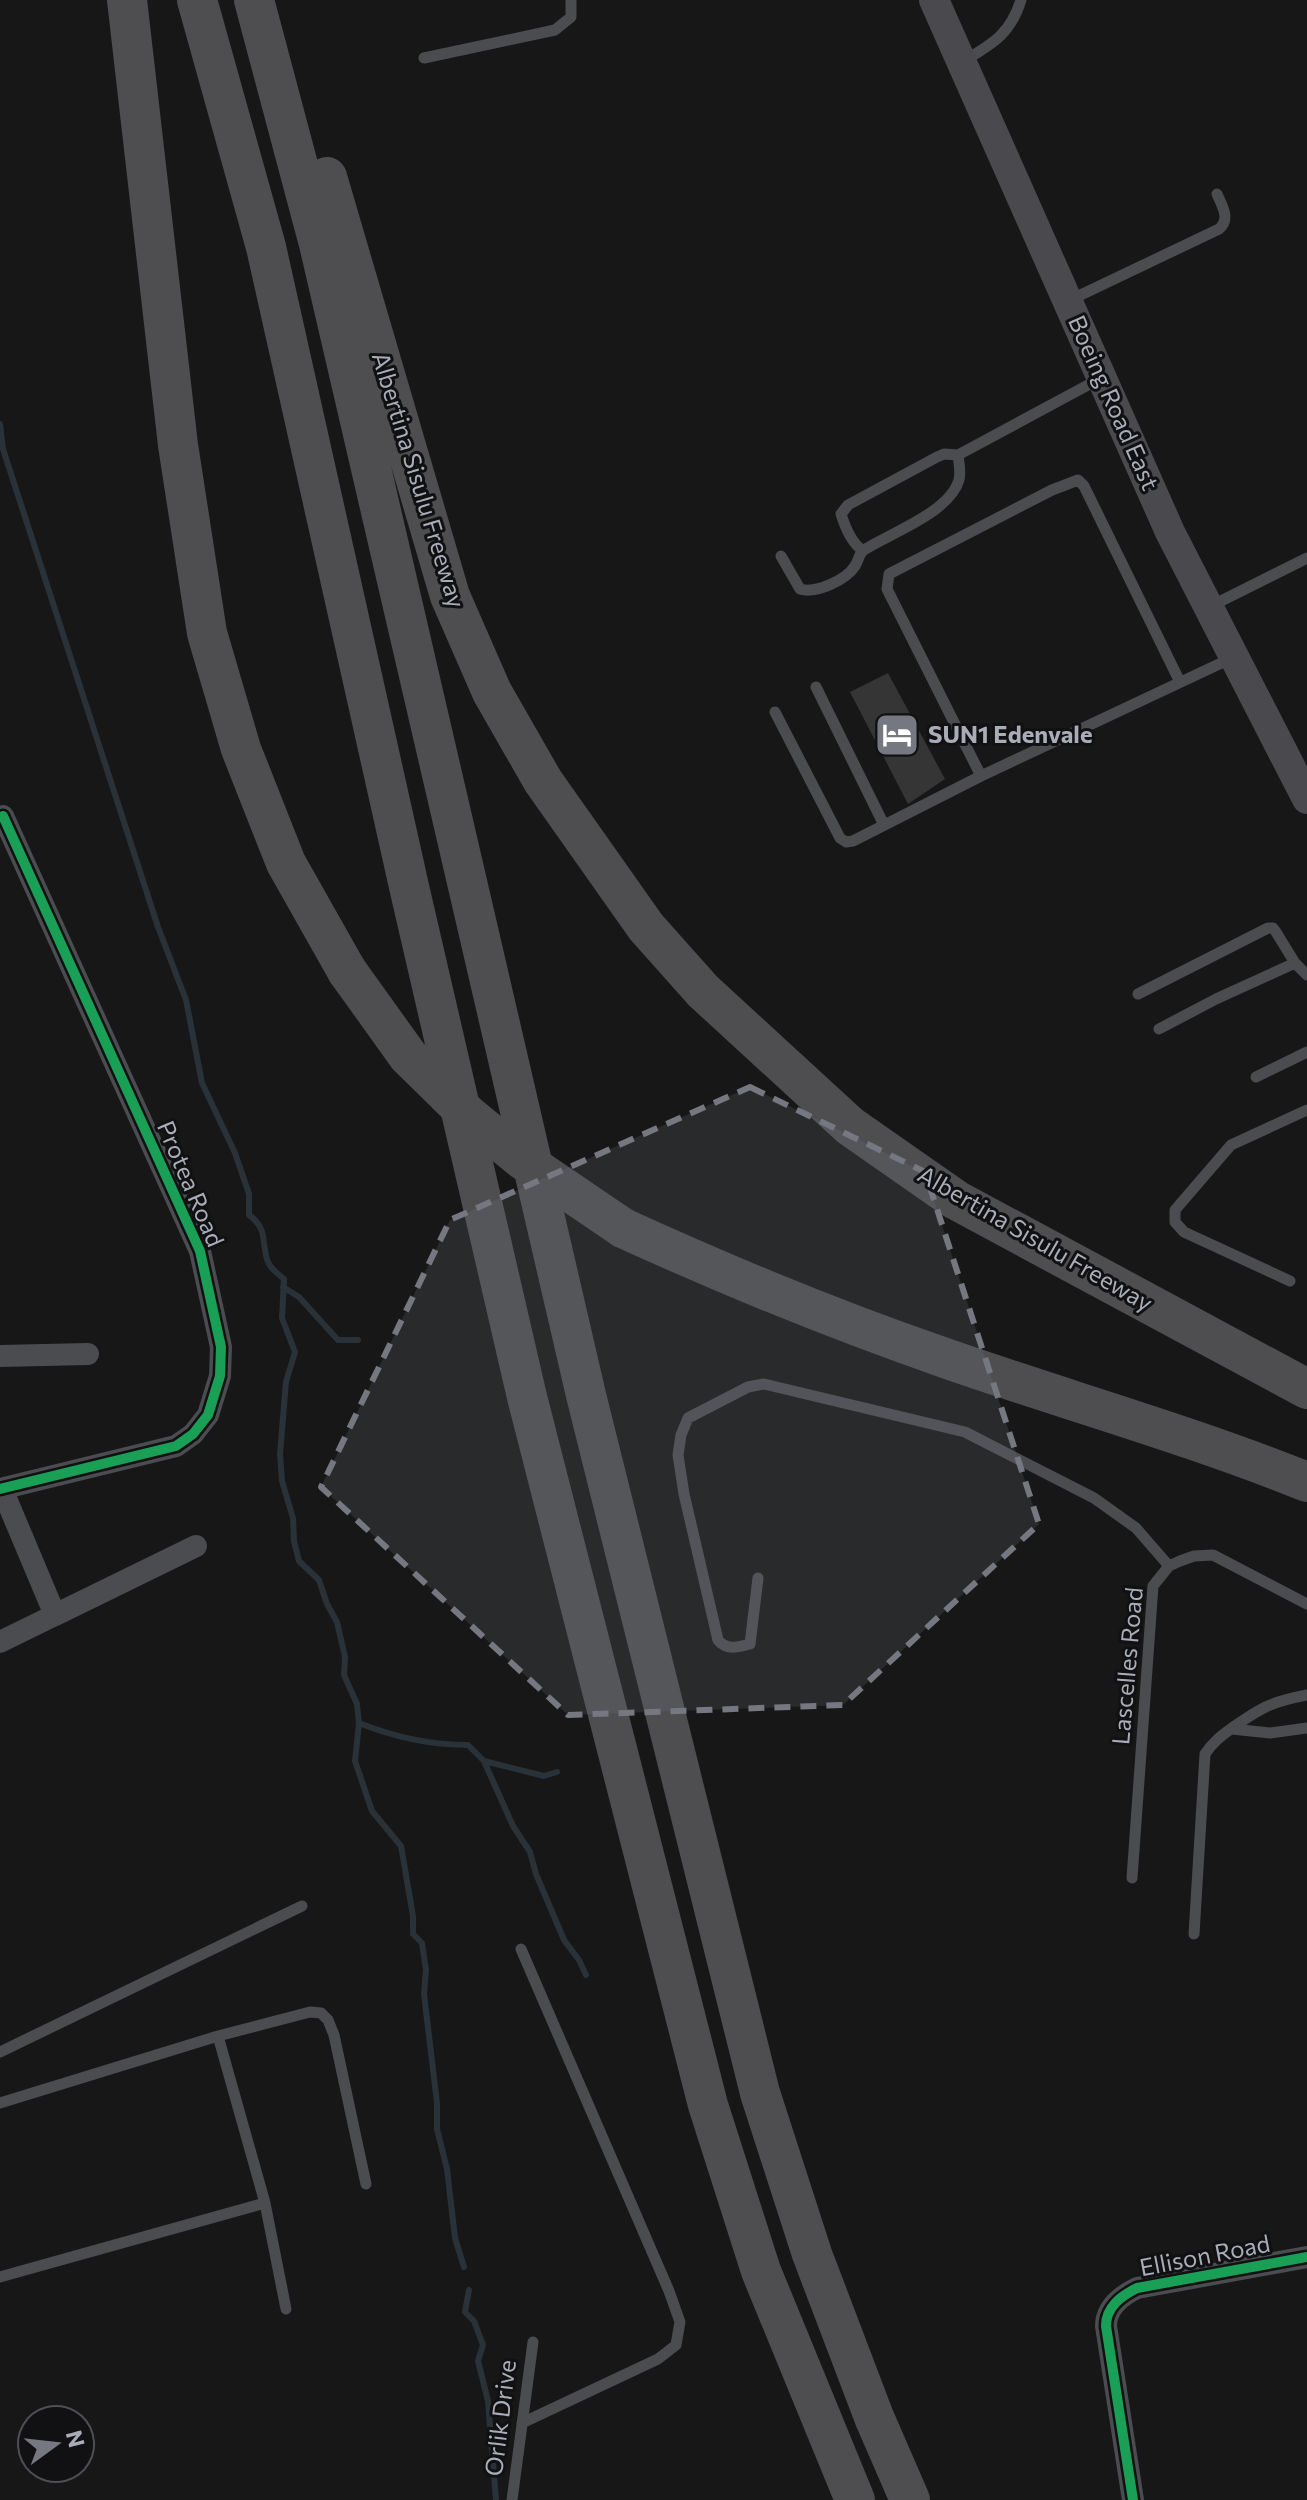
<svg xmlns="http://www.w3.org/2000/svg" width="1307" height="2500" font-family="Commissioner,sans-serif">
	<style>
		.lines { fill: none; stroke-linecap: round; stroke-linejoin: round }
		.stream { stroke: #2a3239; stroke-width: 6 }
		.building { fill: #353536 }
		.lane { stroke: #4b4c50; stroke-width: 11 }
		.street { stroke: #4b4c50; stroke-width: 22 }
		.secondary { stroke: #4a4a4e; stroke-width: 30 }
		.highway { stroke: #4e4e51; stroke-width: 40 }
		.highway-bridge { stroke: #4e4e51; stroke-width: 40 }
		.cycleway-casing { stroke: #111113; stroke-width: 15 }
		.cycleway { stroke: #1a9f57; stroke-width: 10 }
		.marked { fill: #757880; fill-opacity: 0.2; stroke: #757880; stroke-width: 6; stroke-dasharray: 16 10; stroke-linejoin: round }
		.labels { text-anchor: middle; stroke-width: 6; stroke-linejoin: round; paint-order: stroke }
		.street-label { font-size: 24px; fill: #a8adb8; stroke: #111113 }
		.poi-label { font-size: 24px; font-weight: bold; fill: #a8adb8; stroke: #111113; text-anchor: start }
	</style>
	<rect width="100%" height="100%" fill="#171717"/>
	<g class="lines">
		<path class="stream" d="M 0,424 L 3,449 L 158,927 L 186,1000 L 202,1083 L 235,1153 L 249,1194 L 249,1215 C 270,1230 260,1246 269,1264 C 272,1269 279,1275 284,1279 L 282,1318 L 295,1352 L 286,1382 L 280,1454 L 282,1481 L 293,1518 L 294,1541 L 299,1561 L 319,1580 L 327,1604 L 337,1622 L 345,1657 L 344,1675 L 357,1704 L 359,1723 L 355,1761 L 372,1811 L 401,1846 L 413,1916 L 413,1934 L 422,1943 L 426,1970 L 424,1994 L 437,2103 L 437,2129 L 447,2169 L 455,2238 L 464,2267
			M 283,1287 L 299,1297 L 338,1340 L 358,1340
			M 359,1723 C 394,1737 430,1745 468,1745 L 484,1761 L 513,1826 L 530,1852 L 536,1874 L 564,1940 L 579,1960 L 586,1975
			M 484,1761 L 544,1776 L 557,1772
			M 469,2290 L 465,2312 L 474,2321 L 483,2345 L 478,2361 L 488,2401 L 496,2500"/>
	</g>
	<path class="building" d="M 888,673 L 945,779 L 908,804 L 850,692 Z"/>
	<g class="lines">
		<path class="lane" d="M 424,58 L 555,30 L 571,17 L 571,0
			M 962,62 C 992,44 1010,35 1021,0
			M 1068,301 L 1219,229 C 1231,219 1222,206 1217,194
			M 862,550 C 851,542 845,527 841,514 L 848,505 L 937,457 L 944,454 L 958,455
			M 781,556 L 800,589 C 816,594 846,580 855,566 C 859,560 859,553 864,550 C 890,533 949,513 959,480 C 961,472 959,464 958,455 L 1101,378
			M 1211,606 L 1307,558
			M 1180,682 L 1084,486 L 1078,480 L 1052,490 L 889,574 L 887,589 L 981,776 L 1232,658
			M 816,687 L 884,825
			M 775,712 L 840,838 L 846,842 L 853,841 L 981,776
			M 1138,994 L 1268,928 L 1273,928 L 1276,932 L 1295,963 L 1307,975
			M 1159,1029 L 1216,999 L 1295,963
			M 1256,1077 L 1307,1052
			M 1290,1281 L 1184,1232 L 1175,1222 L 1175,1210 L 1231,1145 L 1307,1110
			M 758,1578 L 750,1644 C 738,1647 727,1651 718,1640 L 684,1494 L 678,1455 L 681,1435 L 688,1418 L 748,1387 L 764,1384 L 965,1432 L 1094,1498 L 1136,1528 L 1169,1566
			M 1232,1729 L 1270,1733 L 1307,1728
			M 1132,1878 L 1153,1586 L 1169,1566 L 1180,1561 L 1194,1556 L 1213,1555 L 1307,1604
			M 1194,1934 L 1205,1754 C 1213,1742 1221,1736 1232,1728 C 1262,1707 1271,1702 1307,1695
			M 521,1949 L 669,2291 L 680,2322 L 676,2345 L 658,2359 L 522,2423
			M 218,2036 L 310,2012 L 321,2013 L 328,2020 L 334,2035 L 366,2184
			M 0,2052 L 302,1906
			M 0,2103 L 218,2036 L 265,2203 L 286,2309
			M 0,2277 L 265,2203
			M 512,2500 L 533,2342"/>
		<path class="street" d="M 0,1356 L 88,1354
			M 0,1489 L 176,1446 L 193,1434 L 208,1415 L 220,1376 L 221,1347 L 200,1251 L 3,816
			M 2,1489 L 55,1615 L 196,1546
			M 0,1642 L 55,1615
			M 1133,2500 L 1106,2326 C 1106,2307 1121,2296 1137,2288 L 1307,2257"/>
		<path class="secondary" d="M 934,0 L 1170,532 L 1307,799"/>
		<path class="highway" d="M 127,0 L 178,445 L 207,633 L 241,749 L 286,863 L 347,971
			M 197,0 L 266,247 L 410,891 L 527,1397 L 708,2105 L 761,2271 L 855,2500
			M 254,0 L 319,244 L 586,1395 L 760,2093 L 812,2254 L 874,2417 L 910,2500
			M 327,177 L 450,596 L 492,692 L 543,781 L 646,927 L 703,991 L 850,1126 L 956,1200 L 1307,1389
			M 623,1228 C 728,1276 835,1320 945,1358 C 1065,1400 1188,1434 1307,1482"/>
		<path class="highway-bridge" d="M 347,971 L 408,1056 L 468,1115 L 523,1160 L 623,1228"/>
		<g class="cycleway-casing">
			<path id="cycleway" d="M 0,1489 L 176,1446 L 193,1434 L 208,1415 L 220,1376 L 221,1347 L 200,1251 L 3,816
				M 1133,2500 L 1106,2326 C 1106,2307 1121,2296 1137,2288 L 1307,2257"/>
		</g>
		<use href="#cycleway" class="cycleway"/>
	</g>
	<path class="marked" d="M 750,1087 L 925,1172 L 1039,1524 L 843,1705 L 568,1715 L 321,1487 L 450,1220 Z"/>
	<defs>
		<g id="hotel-square" transform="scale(2.3)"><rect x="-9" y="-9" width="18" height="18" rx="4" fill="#757880" stroke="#111113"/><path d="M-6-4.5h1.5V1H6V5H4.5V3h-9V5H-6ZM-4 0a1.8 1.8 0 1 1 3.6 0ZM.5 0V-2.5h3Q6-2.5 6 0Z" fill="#fff"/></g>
	</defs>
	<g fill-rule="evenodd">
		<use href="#hotel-square" x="897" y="735"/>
	</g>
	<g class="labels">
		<g class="street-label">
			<text transform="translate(1113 403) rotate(66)" y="8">Boeing Road East</text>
			<text transform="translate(418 480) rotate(73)" y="8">Albertina Sisulu Freeway</text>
			<text transform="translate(190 1184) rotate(67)" y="8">Protea Road</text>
			<text transform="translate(1035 1239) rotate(30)" y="8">Albertina Sisulu Freeway</text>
			<text transform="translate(1128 1666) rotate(-85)" y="8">Lascelles Road</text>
			<text transform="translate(1205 2256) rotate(-11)" y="8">Ellison Road</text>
			<text transform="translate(501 2418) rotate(-83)" y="8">Orlik Drive</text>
		</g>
		<g class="poi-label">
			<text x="928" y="743">SUN1 Edenvale</text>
		</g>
	</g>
	<g transform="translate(56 2444) rotate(75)"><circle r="38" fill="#111113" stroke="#4d4f55" stroke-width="2"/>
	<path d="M0-6L14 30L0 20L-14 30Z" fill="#757880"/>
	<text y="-12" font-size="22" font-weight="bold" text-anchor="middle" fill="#a8adb8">N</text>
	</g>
</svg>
